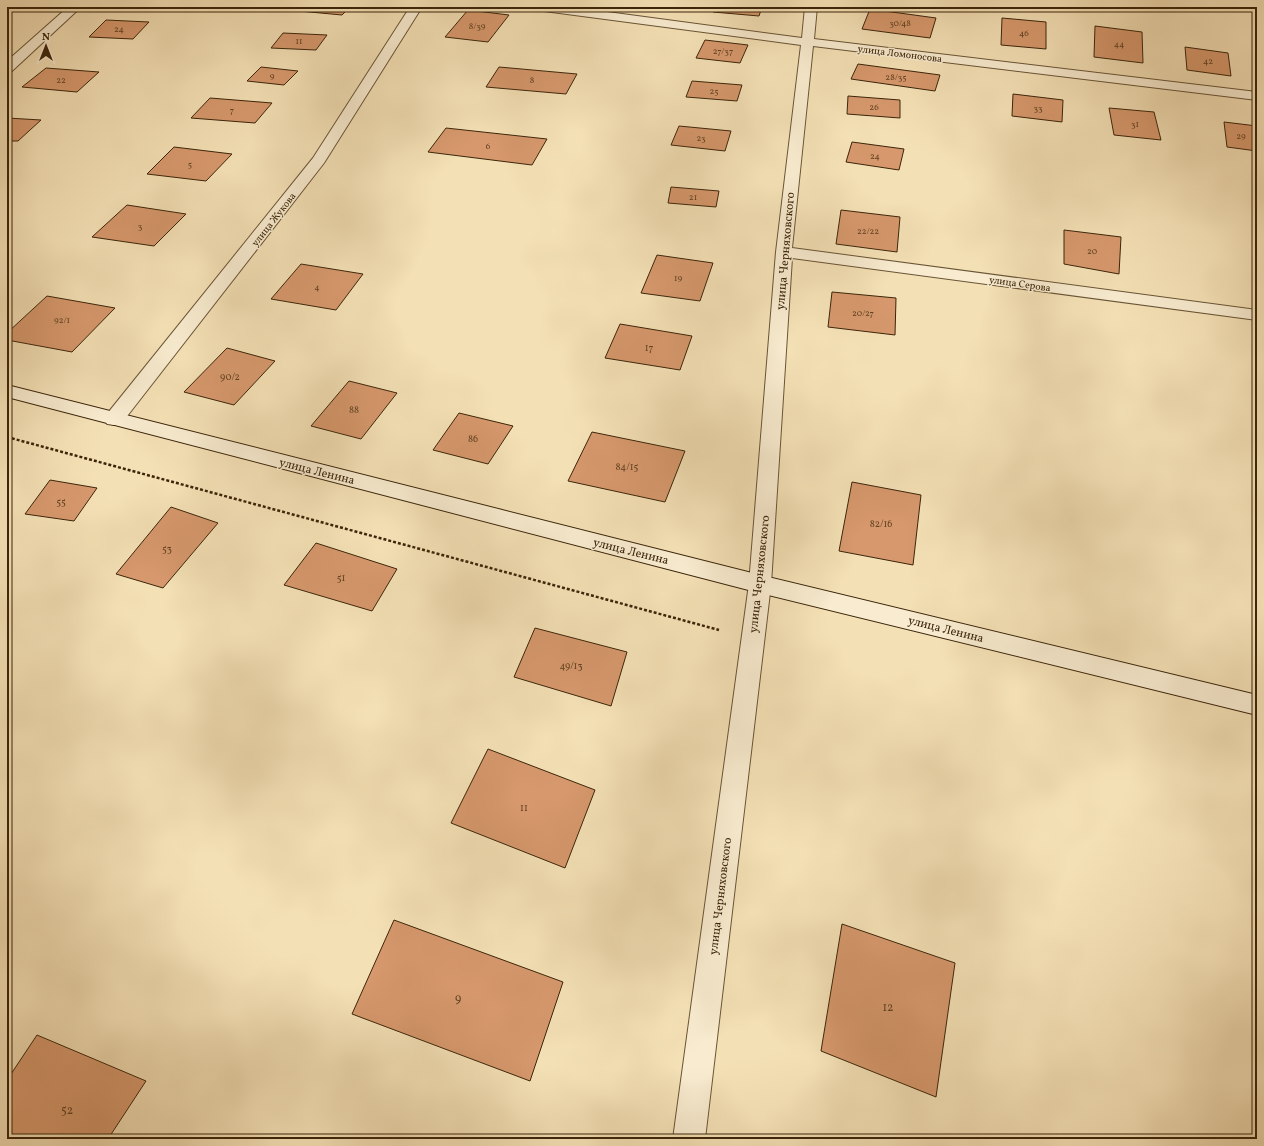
<svg xmlns="http://www.w3.org/2000/svg" width="1264" height="1146" font-family="Vollkorn,serif">
	<style>
		.building { fill: #d6986c; stroke: #3b250a }
		.lines { fill: none; stroke-linecap: round; stroke-linejoin: round }
		.street-casing { stroke: #695435; stroke-width: 2 }
		.secondary-casing { stroke: #3b250a; stroke-width: 2 }
		.path { stroke: #3b250a; stroke-width: 2.5; stroke-dasharray: 3 2; stroke-linecap: butt }
		.street { fill: #f8ebcf; fill-rule: evenodd }
		.secondary { fill: #f8ebcf; fill-rule: evenodd }
		.labels { text-anchor: middle; stroke-width: 3; stroke-linejoin: round; paint-order: stroke }
		.far-number-label { font-size: 9px; fill: #624222 }
		.far-street-label { font-size: 10px; fill: #3b250a; stroke: #f8ebcf }
		.number-label { font-size: 10px; fill: #624222 }
		.street-label { font-size: 12px; fill: #3b250a; stroke: #f8ebcf }
		.near-number-label { font-size: 12px; fill: #624222 }
	</style>
	<rect width="100%" height="100%" fill="#f4e0b5"/>
	<filter id="stains"><feTurbulence type="fractalNoise" baseFrequency=".005" numOctaves="4"/><feColorMatrix values="0 0 0 0 .2 0 0 0 0 .09 0 0 0 0 .02 0 0 0 .5 -.17"/></filter>
	<radialGradient id="worn" r=".72"><stop offset=".6" stop-color="#630" stop-opacity="0"/><stop offset="1" stop-color="#630" stop-opacity=".3"/></radialGradient>
	<path class="building" d="M 303,7 L 350,7 L 342,15 L 299,11 Z
		M 715,7 L 762,7 L 759,16 L 713,12 Z
		M 870,9 L 936,18 L 930,38 L 862,29 Z
		M 468,10 L 509,15 L 488,42 L 445,37 Z
		M 1002,18 L 1046,22 L 1046,49 L 1001,45 Z
		M 106,20 L 149,22 L 133,39 L 89,37 Z
		M 1095,26 L 1142,32 L 1143,63 L 1094,57 Z
		M 283,33 L 327,35 L 316,50 L 271,48 Z
		M 705,40 L 748,45 L 740,63 L 696,58 Z
		M 1185,47 L 1228,53 L 1231,76 L 1187,70 Z
		M 858,64 L 940,75 L 935,91 L 851,79 Z
		M 261,67 L 298,71 L 284,85 L 247,81 Z
		M 499,67 L 577,74 L 566,94 L 486,87 Z
		M 46,68 L 99,72 L 77,92 L 22,87 Z
		M 692,81 L 742,85 L 737,101 L 686,97 Z
		M 1013,94 L 1063,100 L 1062,122 L 1012,116 Z
		M 848,96 L 900,100 L 900,118 L 847,114 Z
		M 210,98 L 272,103 L 255,123 L 191,118 Z
		M 1109,108 L 1154,112 L 1161,140 L 1114,135 Z
		M 7,118 L 41,120 L 18,141 L 7,141 Z
		M 1224,122 L 1257,126 L 1257,151 L 1227,147 Z
		M 679,126 L 731,131 L 725,151 L 671,145 Z
		M 446,128 L 547,139 L 532,165 L 428,152 Z
		M 852,142 L 904,149 L 899,170 L 846,162 Z
		M 174,147 L 232,154 L 206,181 L 147,174 Z
		M 671,187 L 719,191 L 716,207 L 668,203 Z
		M 127,205 L 186,214 L 154,246 L 92,237 Z
		M 841,210 L 900,217 L 897,252 L 836,244 Z
		M 1064,230 L 1121,237 L 1119,274 L 1064,264 Z
		M 657,255 L 713,263 L 700,301 L 641,293 Z
		M 301,264 L 363,274 L 336,310 L 271,299 Z
		M 832,292 L 896,298 L 895,335 L 828,327 Z
		M 47,296 L 115,308 L 72,352 L 7,340 L 7,333 Z
		M 620,324 L 692,336 L 680,370 L 605,358 Z
		M 227,348 L 275,361 L 234,405 L 184,392 Z
		M 349,381 L 397,393 L 361,439 L 311,426 Z
		M 459,413 L 513,426 L 488,464 L 433,450 Z
		M 592,432 L 685,451 L 665,502 L 568,481 Z
		M 50,480 L 97,488 L 74,521 L 25,514 Z
		M 852,482 L 921,495 L 913,565 L 839,551 Z
		M 171,507 L 218,523 L 163,588 L 116,574 Z
		M 316,543 L 397,569 L 372,611 L 284,585 Z
		M 535,628 L 627,652 L 611,706 L 514,677 Z
		M 488,749 L 595,790 L 565,868 L 451,823 Z
		M 394,920 L 563,982 L 530,1081 L 352,1014 Z
		M 842,924 L 955,963 L 936,1097 L 821,1051 Z
		M 37,1035 L 146,1081 L 108,1139 L 7,1139 L 7,1080 Z"/>
	<g class="lines">
		<g class="street-casing">
			<path id="street" d="M 68,7 L 81,7 L 12,71 L 7,72 L 7,61 Z
				M 410,7 L 422,7 L 324,163 L 121,424 L 114,425 L 107,424 L 104,419 L 107,414 L 313,158 Z
				M 538,7 L 570,7 L 802,38 L 805,7 L 817,7 L 814,39 L 1257,92 L 1257,100 L 813,46 L 792,248 L 1257,310 L 1257,320 L 792,258 L 771,584 L 705,1139 L 673,1139 L 749,584 L 776,252 L 801,45 L 544,11 Z"/>
		</g>
		<g class="secondary-casing">
			<path id="secondary" d="M 7,385 L 760,575 L 1257,695 L 1257,715 L 760,593 L 7,397 Z"/>
		</g>
		<path class="path" d="M 7,437 L 719,630"/>
		<use href="#street" class="street"/>
		<use href="#secondary" class="secondary"/>
	</g>
	<g class="labels">
		<g class="far-number-label">
			<text x="900" y="26">30/48</text>
			<text x="477" y="29">8/39</text>
			<text x="119" y="32">24</text>
			<text x="1024" y="36">46</text>
			<text x="299" y="44">11</text>
			<text x="1119" y="47">44</text>
			<text x="723" y="54">27/37</text>
			<text x="1208" y="64">42</text>
			<text x="272" y="79">9</text>
			<text x="896" y="80">28/35</text>
			<text x="61" y="83">22</text>
			<text x="532" y="83">8</text>
			<text x="714" y="94">25</text>
			<text x="874" y="110">26</text>
			<text x="1038" y="111">33</text>
			<text x="232" y="113">7</text>
			<text x="1135" y="127">31</text>
			<text x="1241" y="139">29</text>
			<text x="701" y="141">23</text>
			<text x="488" y="149">6</text>
			<text x="875" y="159">24</text>
			<text x="190" y="167">5</text>
			<text x="693" y="200">21</text>
			<text x="140" y="229">3</text>
			<text x="868" y="234">22/22</text>
			<text x="1092" y="254">20</text>
			<text x="678" y="281">19</text>
			<text x="317" y="290">4</text>
			<text x="863" y="316">20/27</text>
			<text x="62" y="323">92/1</text>
		</g>
		<g class="far-street-label">
			<text transform="translate(900 53) rotate(7)" y="4">улица Ломоносова</text>
			<text transform="translate(273 219) rotate(-52)" y="4">улица Жукова</text>
			<text transform="translate(1020 283) rotate(8)" y="4">улица Серова</text>
		</g>
		<g class="number-label">
			<text x="649" y="351">17</text>
			<text x="230" y="380">90/2</text>
			<text x="354" y="413">88</text>
			<text x="473" y="442">86</text>
			<text x="627" y="470">84/15</text>
			<text x="61" y="505">55</text>
			<text x="881" y="527">82/16</text>
			<text x="167" y="552">53</text>
			<text x="341" y="581">51</text>
			<text x="571" y="669">49/13</text>
			<text x="524" y="811">11</text>
		</g>
		<g class="street-label">
			<text transform="translate(785 251) rotate(-85)" y="4">улица Черняховского</text>
			<text transform="translate(317 471) rotate(14)" y="4">улица Ленина</text>
			<text transform="translate(631 551) rotate(14)" y="4">улица Ленина</text>
			<text transform="translate(759 574) rotate(-84)" y="4">улица Черняховского</text>
			<text transform="translate(946 629) rotate(14)" y="4">улица Ленина</text>
			<text transform="translate(720 896) rotate(-83)" y="4">улица Черняховского</text>
		</g>
		<g class="near-number-label">
			<text x="458" y="1002">9</text>
			<text x="888" y="1011">12</text>
			<text x="67" y="1114">52</text>
		</g>
	</g>
	<rect width="1264" height="1146" fill="none" stroke="#f4e0b5" stroke-width="24"/>
	<rect x="8" y="8" width="1248" height="1130" fill="none" stroke="#3b250a" stroke-width="2"/>
	<rect x="12" y="12" width="1240" height="1122" fill="none" stroke="#3b250a"/>
	<g transform="translate(46 46)" stroke="#f8ebcf" stroke-width="3" paint-order="stroke">
	<path d="M0-3L7 15L0 10L-7 15Z" fill="#3b250a"/>
	<text y="-6" font-size="11" font-weight="bold" text-anchor="middle" fill="#3b250a">N</text>
	</g>
	<rect width="100%" height="100%" filter="url(#stains)"/>
	<rect width="100%" height="100%" fill="url(#worn)"/>
</svg>
